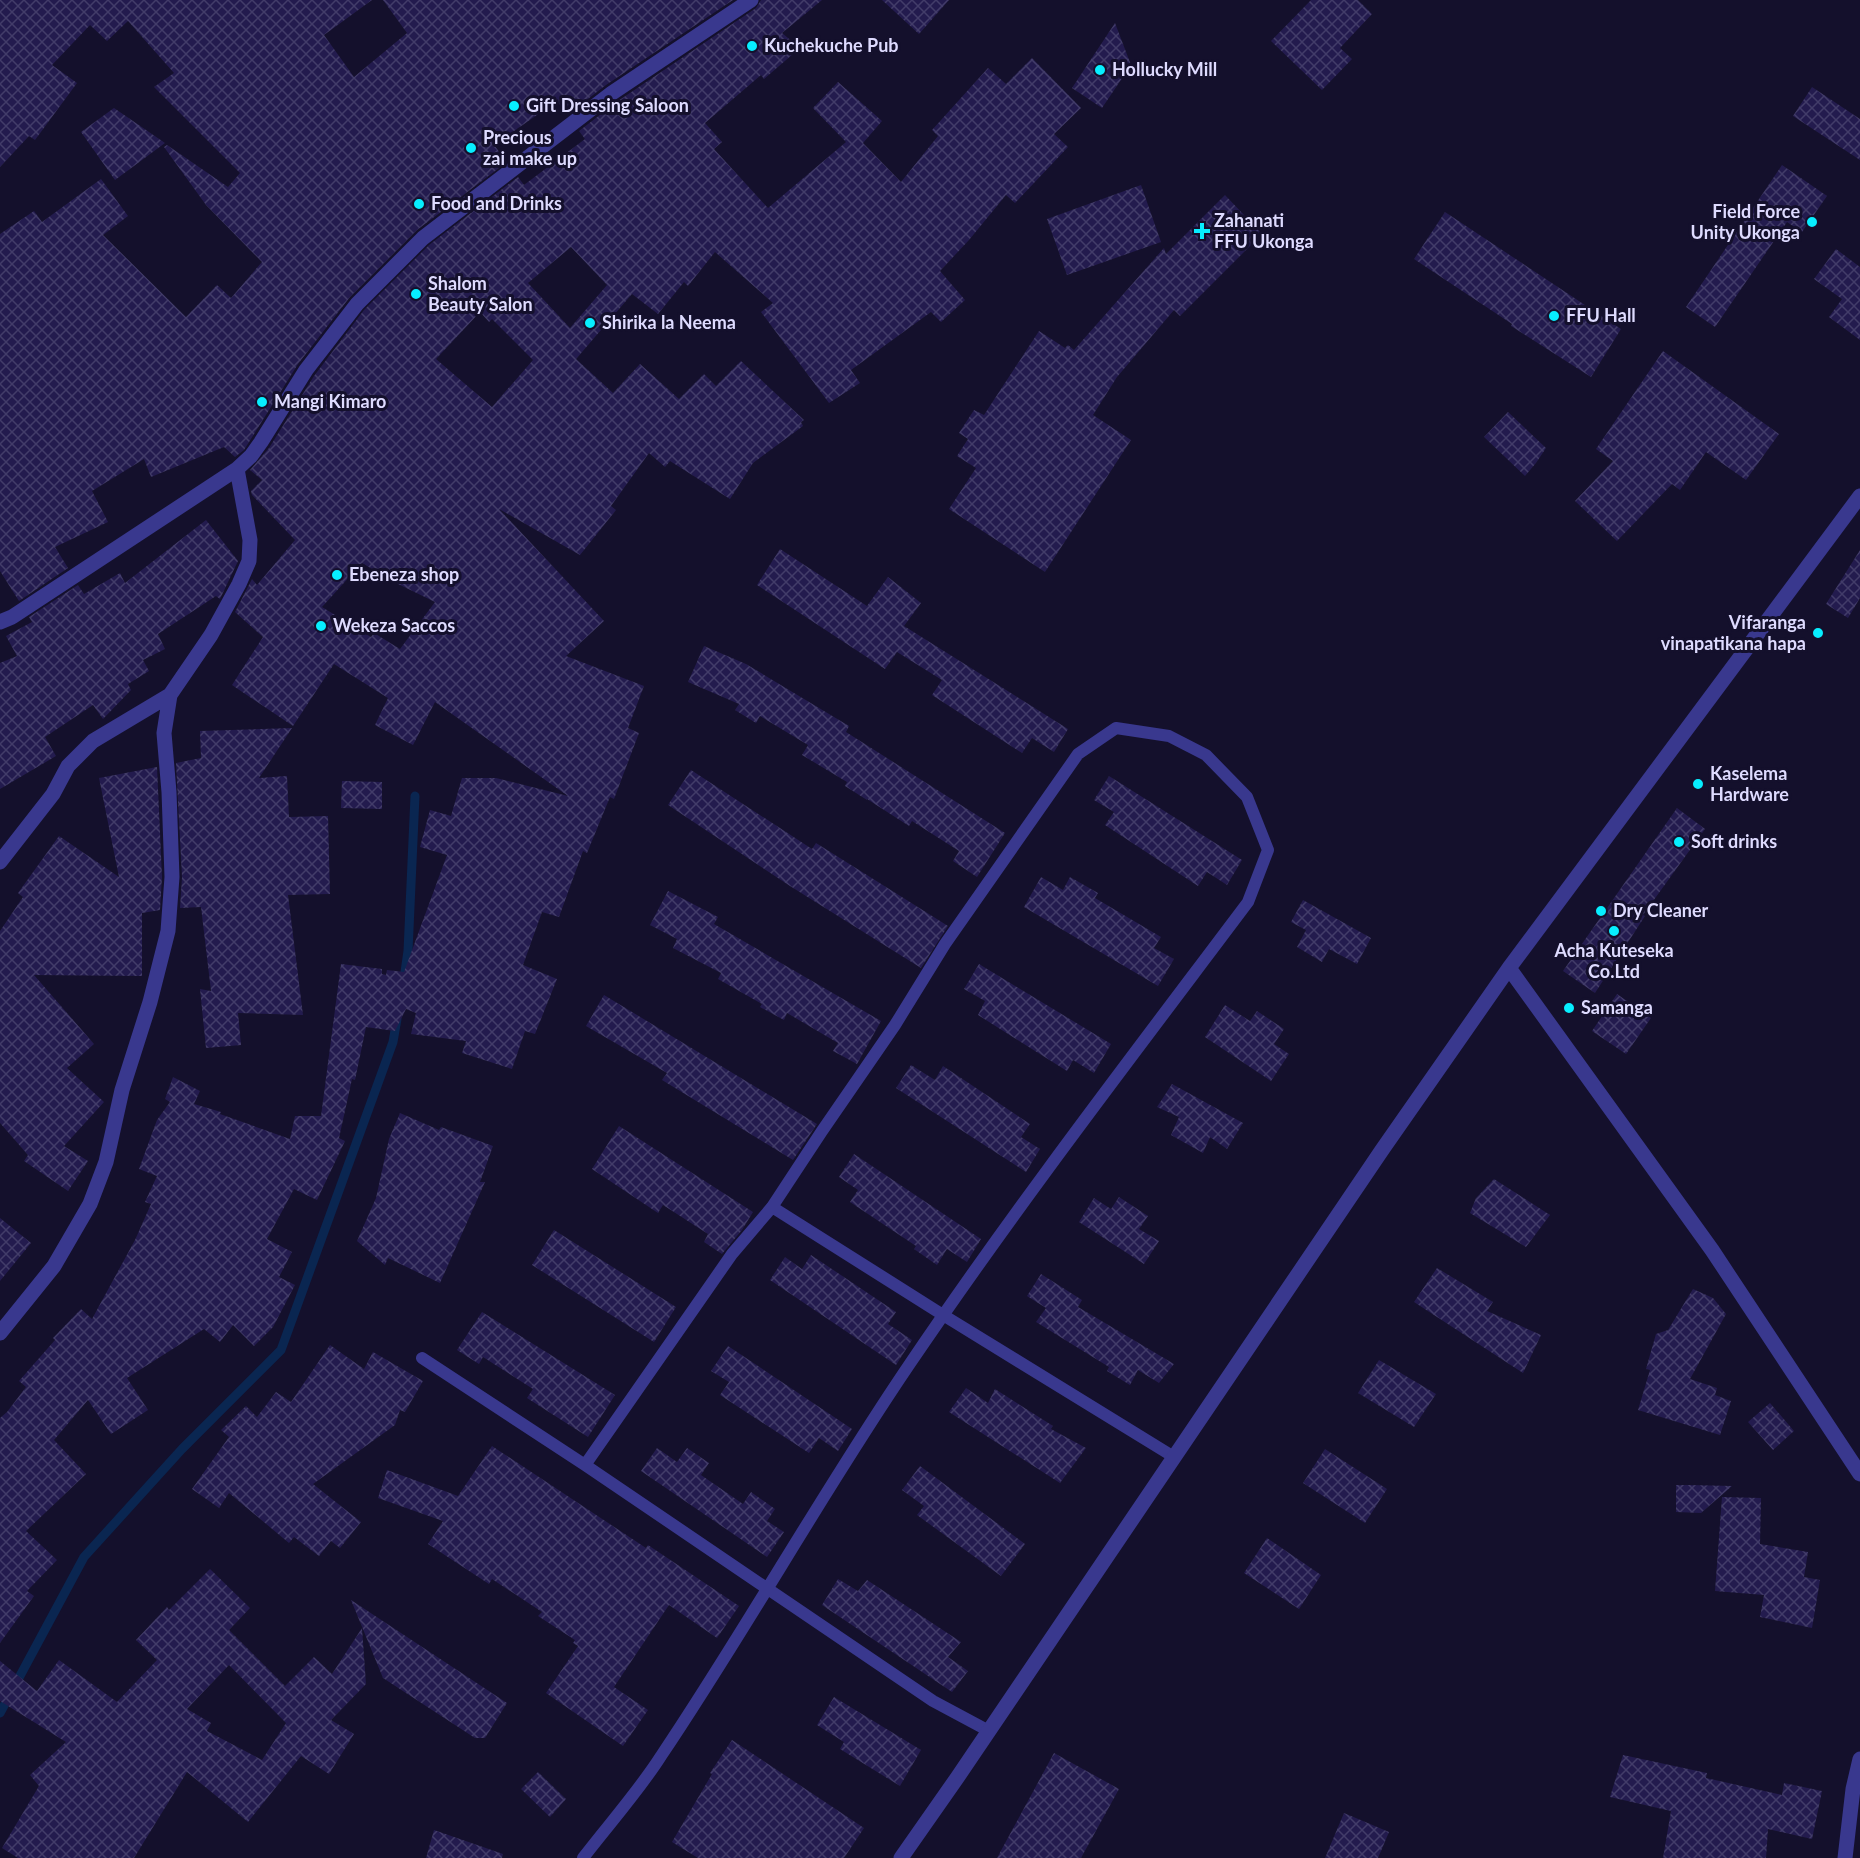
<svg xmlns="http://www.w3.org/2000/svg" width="1860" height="1858" font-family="Lato,sans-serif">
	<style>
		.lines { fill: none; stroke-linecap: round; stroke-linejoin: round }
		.stream { stroke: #0a2651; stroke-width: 9 }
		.building { fill: url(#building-cross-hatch); fill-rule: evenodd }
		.lane { stroke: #39388e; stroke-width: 12 }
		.street { stroke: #39388e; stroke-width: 15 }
		.poi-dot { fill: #07eeff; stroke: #14102c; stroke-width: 2 }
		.labels { text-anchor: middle; stroke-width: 6; stroke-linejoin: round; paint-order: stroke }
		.poi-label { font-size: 18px; font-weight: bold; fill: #dedbff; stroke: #14102c; text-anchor: start }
	</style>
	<defs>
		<pattern id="building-cross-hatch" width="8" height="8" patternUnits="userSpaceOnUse" patternTransform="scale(1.5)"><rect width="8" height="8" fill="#231b4e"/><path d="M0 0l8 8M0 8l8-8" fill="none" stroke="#423c69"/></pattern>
	</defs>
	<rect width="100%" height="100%" fill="#14102c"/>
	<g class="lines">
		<path class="stream" d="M 404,979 L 408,951 L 415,796
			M 0,1713 L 84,1557 L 182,1449 L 281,1350 L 393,1042 L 397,1019"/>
	</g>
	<path class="building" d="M 0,0 L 372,0 L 324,35 L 354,77 L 407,33 L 383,0 L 733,0 L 606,85 L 567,115 L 557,101 L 494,145 L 507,162 L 417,230 L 350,297 L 298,364 L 244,450 L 235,457 L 224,447 L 151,477 L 144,459 L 92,491 L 108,522 L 55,547 L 68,568 L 19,601 L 0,571 L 0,234 L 34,211 L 42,222 L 101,179 L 128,216 L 103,235 L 186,317 L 217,285 L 231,298 L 262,262 L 206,205 L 164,147 L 167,145 L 228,187 L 240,173 L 154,87 L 174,73 L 128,21 L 107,41 L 90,25 L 52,65 L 77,83 L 35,140 L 29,136 L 0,167 Z
		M 761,0 L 822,0 L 782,33 L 800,48 L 764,79 L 761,75 L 705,123 L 722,142 L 714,149 L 768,208 L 846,142 L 813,108 L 838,82 L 882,121 L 863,143 L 901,182 L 938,136 L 932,130 L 988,68 L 1006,84 L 1032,58 L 1081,108 L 1054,134 L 1068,147 L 1015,203 L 1006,195 L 969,240 L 940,271 L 965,300 L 941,322 L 931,312 L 851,370 L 860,383 L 829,403 L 761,312 L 773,303 L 715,252 L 688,286 L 684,282 L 658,314 L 632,294 L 576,359 L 613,393 L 640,364 L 679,399 L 704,374 L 716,386 L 741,361 L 804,420 L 801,422 L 803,426 L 753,463 L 730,499 L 670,461 L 665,467 L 649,453 L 611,506 L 616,510 L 580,555 L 499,509 L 604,621 L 566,656 L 644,686 L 628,728 L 639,733 L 614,799 L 610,797 L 587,853 L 583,851 L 559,917 L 542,912 L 523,965 L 557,979 L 535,1034 L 525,1031 L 512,1069 L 462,1053 L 466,1041 L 411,1034 L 416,1013 L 406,1009 L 395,1031 L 366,1027 L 355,1080 L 352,1079 L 339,1138 L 345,1141 L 317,1200 L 294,1189 L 267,1239 L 292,1252 L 279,1277 L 295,1285 L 273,1327 L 254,1346 L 233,1325 L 220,1342 L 204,1329 L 127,1378 L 148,1410 L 111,1434 L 88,1400 L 54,1440 L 86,1474 L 26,1531 L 57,1560 L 27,1591 L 34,1596 L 0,1643 L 0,1418 L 7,1412 L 26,1387 L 19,1381 L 55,1340 L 53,1338 L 81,1309 L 92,1319 L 135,1240 L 151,1204 L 145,1202 L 157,1176 L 139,1169 L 157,1120 L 170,1102 L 165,1099 L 173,1077 L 200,1091 L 194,1104 L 221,1112 L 220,1114 L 290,1139 L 295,1116 L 321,1116 L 341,964 L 382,969 L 382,974 L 386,975 L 387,970 L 404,972 L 447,855 L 420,847 L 430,810 L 451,816 L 462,778 L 496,778 L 568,796 L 435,702 L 413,745 L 375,725 L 388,698 L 334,664 L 293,726 L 232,685 L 263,637 L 235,612 L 252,579 L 257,585 L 295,540 L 252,495 L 251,491 L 262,480 L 250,470 L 269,448 L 314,376 L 364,310 L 429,245 L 518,177 L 524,185 L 585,139 L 579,131 L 618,101 L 756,8 ZM 571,247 L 607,285 L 570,328 L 528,283 ZM 480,312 L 489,322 L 492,319 L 533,360 L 492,407 L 436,359 ZM 362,563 L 394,582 L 435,602 L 400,649 L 374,633 L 371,637 L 322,607 Z
		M 882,0 L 949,0 L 919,34 Z
		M 1311,0 L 1358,0 L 1372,14 L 1340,48 L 1352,59 L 1322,90 L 1271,41 Z
		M 1115,23 L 1131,65 L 1102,108 L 1072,88 Z
		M 1812,87 L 1860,119 L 1860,160 L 1793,116 Z
		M 114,108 L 165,143 L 115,180 L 81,132 Z
		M 1782,165 L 1827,196 L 1802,232 L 1787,222 L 1715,327 L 1686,307 Z
		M 1141,185 L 1161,242 L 1067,275 L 1047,219 Z
		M 1225,195 L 1262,234 L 1180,316 L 1174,310 L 1117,377 L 1093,415 L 1131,440 L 1045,572 L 949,509 L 976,468 L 957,456 L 968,439 L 959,433 L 974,410 L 984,415 L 1039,331 L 1065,348 L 1068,345 L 1074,350 L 1164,248 L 1166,254 Z
		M 1445,212 L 1621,329 L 1591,377 L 1511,326 L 1512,324 L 1414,259 Z
		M 1836,249 L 1860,267 L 1860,340 L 1829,317 L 1842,299 L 1814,279 Z
		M 1663,351 L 1779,434 L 1746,480 L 1706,452 L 1680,490 L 1672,484 L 1617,541 L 1575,501 L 1613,461 L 1596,449 Z
		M 1508,412 L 1546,448 L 1536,463 L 1525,476 L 1484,437 Z
		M 206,520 L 238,561 L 220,599 L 216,596 L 158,634 L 165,649 L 143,660 L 149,671 L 128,684 L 131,690 L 103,719 L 93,705 L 45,737 L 56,756 L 0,789 L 0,663 L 17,656 L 6,636 L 32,622 L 29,617 L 78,585 L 84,594 L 120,573 L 125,583 Z
		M 780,549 L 867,606 L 888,577 L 921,603 L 904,626 L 1068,729 L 1054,752 L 1032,738 L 1022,753 L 932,695 L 942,680 L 897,652 L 885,669 L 757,585 Z
		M 1860,550 L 1860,598 L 1848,618 L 1826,604 Z
		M 704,646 L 746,664 L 849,726 L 846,732 L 1005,833 L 977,877 L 953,861 L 959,851 L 912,821 L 909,826 L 867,799 L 867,800 L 845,786 L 847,782 L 802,755 L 808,745 L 760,716 L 756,723 L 735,710 L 739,704 L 688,682 Z
		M 292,728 L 259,778 L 287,776 L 289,817 L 328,816 L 330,894 L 288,895 L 303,1015 L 238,1013 L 241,1045 L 206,1048 L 200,989 L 211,991 L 201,907 L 180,908 L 182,877 L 176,763 L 201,758 L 200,731 Z
		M 157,767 L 162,877 L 160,910 L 142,913 L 142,976 L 34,975 L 94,1044 L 67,1068 L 104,1102 L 64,1146 L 88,1161 L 68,1191 L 24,1161 L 28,1155 L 0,1123 L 0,931 L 23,897 L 18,893 L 59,836 L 119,877 L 99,778 Z
		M 691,770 L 812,849 L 816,843 L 948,926 L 921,968 L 790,886 L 668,805 Z
		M 1109,776 L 1242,860 L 1227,885 L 1207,872 L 1198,886 L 1105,825 L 1114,812 L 1094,800 Z
		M 342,781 L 382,782 L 382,809 L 341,808 Z
		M 1677,808 L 1705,829 L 1643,915 L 1645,916 L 1595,993 L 1563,971 Z
		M 1041,877 L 1063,890 L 1070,877 L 1098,893 L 1095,898 L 1161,937 L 1154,948 L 1174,959 L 1158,986 L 1024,907 Z
		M 668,891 L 718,917 L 714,924 L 881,1021 L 857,1064 L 833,1051 L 838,1043 L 787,1013 L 784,1020 L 760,1007 L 762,1004 L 718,979 L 721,973 L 673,948 L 677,939 L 650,925 Z
		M 1303,900 L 1371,938 L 1357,964 L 1329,949 L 1322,962 L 1297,947 L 1306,930 L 1291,922 Z
		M 979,964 L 1111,1044 L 1094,1073 L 1073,1060 L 1067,1071 L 978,1015 L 985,1001 L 964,989 Z
		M 1617,994 L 1651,1018 L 1626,1054 L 1592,1031 Z
		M 604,995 L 817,1124 L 793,1160 L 662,1080 L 667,1073 L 586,1026 Z
		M 1225,1005 L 1250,1021 L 1257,1011 L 1284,1029 L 1274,1044 L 1289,1054 L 1271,1081 L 1205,1037 Z
		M 911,1065 L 935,1080 L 943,1066 L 1030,1124 L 1021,1137 L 1040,1149 L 1026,1172 L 896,1088 Z
		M 1172,1084 L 1243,1123 L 1227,1149 L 1210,1137 L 1203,1153 L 1171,1135 L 1179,1117 L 1157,1107 Z
		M 400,1113 L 439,1130 L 441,1127 L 493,1146 L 480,1182 L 485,1182 L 440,1283 L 388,1258 L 385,1265 L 357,1241 L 376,1198 L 389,1139 Z
		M 619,1126 L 753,1212 L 742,1230 L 722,1254 L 704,1242 L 708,1234 L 663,1205 L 658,1213 L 592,1169 Z
		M 854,1154 L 981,1239 L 967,1262 L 947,1249 L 937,1265 L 914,1249 L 916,1246 L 850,1202 L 858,1190 L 839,1177 Z
		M 1494,1179 L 1550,1215 L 1526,1247 L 1470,1213 L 1476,1198 Z
		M 1119,1197 L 1148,1216 L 1139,1229 L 1159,1241 L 1144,1264 L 1079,1222 L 1094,1198 L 1111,1209 Z
		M 0,1218 L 31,1243 L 0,1281 Z
		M 554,1230 L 676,1307 L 654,1342 L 532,1265 Z
		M 811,1255 L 896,1312 L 888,1324 L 912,1340 L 896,1365 L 770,1280 L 785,1257 L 802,1269 Z
		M 1437,1268 L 1493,1302 L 1487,1311 L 1541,1335 L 1523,1373 L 1414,1302 Z
		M 1041,1274 L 1082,1300 L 1078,1307 L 1174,1364 L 1159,1383 L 1138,1370 L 1130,1385 L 1107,1371 L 1109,1367 L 1036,1322 L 1046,1308 L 1027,1296 Z
		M 1693,1289 L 1713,1298 L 1726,1314 L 1690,1379 L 1717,1388 L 1715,1395 L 1731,1401 L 1720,1435 L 1638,1410 L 1650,1370 L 1646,1369 L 1656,1334 L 1668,1330 Z
		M 482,1312 L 615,1395 L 588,1437 L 527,1398 L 533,1389 L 483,1357 L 479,1364 L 457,1350 Z
		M 330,1345 L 364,1369 L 373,1352 L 423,1381 L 405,1412 L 400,1410 L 395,1425 L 313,1484 L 361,1522 L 340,1548 L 331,1541 L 319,1556 L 294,1537 L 289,1543 L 229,1493 L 219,1508 L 192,1489 L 229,1437 L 221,1430 L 246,1406 L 257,1417 L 276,1392 L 291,1402 Z
		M 728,1346 L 852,1429 L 838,1451 L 819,1438 L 809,1453 L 720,1395 L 729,1382 L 711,1371 Z
		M 1379,1360 L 1436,1394 L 1414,1427 L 1358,1393 Z
		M 966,1388 L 988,1403 L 995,1389 L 1053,1426 L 1051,1429 L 1086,1448 L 1060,1483 L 949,1412 Z
		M 1770,1403 L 1794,1431 L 1773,1450 L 1748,1422 Z
		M 492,1446 L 646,1548 L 648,1545 L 739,1606 L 717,1638 L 669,1605 L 614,1687 L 648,1710 L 623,1746 L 546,1693 L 578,1646 L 573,1643 L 575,1640 L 538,1616 L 542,1612 L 492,1579 L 489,1584 L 428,1544 L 443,1521 L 378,1498 L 387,1470 L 458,1496 Z
		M 657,1448 L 677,1462 L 687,1448 L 709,1463 L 701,1475 L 743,1504 L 751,1492 L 775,1509 L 767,1521 L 784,1532 L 767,1557 L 641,1471 Z
		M 1325,1449 L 1387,1489 L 1365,1523 L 1303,1483 Z
		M 920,1466 L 1025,1544 L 1001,1576 L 917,1515 L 924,1506 L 902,1490 Z
		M 1676,1485 L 1690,1485 L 1732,1486 L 1701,1513 L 1676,1512 Z
		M 1722,1497 L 1761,1498 L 1760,1544 L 1808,1552 L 1804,1577 L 1820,1580 L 1812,1628 L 1760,1617 L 1764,1595 L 1715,1591 Z
		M 1267,1538 L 1321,1575 L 1299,1609 L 1244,1573 Z
		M 210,1569 L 250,1608 L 229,1630 L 285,1686 L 314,1657 L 332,1674 L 362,1628 L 366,1684 L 331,1720 L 354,1734 L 329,1774 L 301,1756 L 248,1822 L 187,1772 L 134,1858 L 18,1858 L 2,1848 L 39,1786 L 30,1775 L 66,1742 L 0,1701 L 0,1661 L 37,1691 L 59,1660 L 117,1702 L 157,1660 L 136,1640 L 167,1607 L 169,1610 ZM 229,1665 L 286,1723 L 262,1760 L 207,1731 L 211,1723 L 187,1709 Z
		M 838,1579 L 858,1591 L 867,1580 L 961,1642 L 948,1657 L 968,1671 L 952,1692 L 822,1605 Z
		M 351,1600 L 507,1703 L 485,1738 L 475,1738 L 383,1678 Z
		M 834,1697 L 921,1750 L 900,1786 L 840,1749 L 844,1742 L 817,1725 Z
		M 732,1740 L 864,1828 L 844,1858 L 698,1858 L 672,1842 L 712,1774 L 710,1773 Z
		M 1054,1753 L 1119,1789 L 1081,1858 L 997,1858 Z
		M 1623,1755 L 1707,1773 L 1706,1778 L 1782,1795 L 1784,1783 L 1822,1791 L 1812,1839 L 1768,1829 L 1766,1858 L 1663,1858 L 1671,1811 L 1610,1797 Z
		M 538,1772 L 566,1799 L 550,1817 L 521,1789 Z
		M 1344,1813 L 1389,1832 L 1378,1858 L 1325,1858 Z
		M 434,1830 L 503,1854 L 502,1858 L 426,1858 Z"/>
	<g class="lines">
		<path class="lane" d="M 772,1207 L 943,1315 L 1174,1457
			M 422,1358 L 585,1465 L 933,1701 L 989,1731
			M 583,1858 C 609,1824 638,1792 661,1756 C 747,1628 822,1493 909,1365 C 1016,1207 1133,1055 1248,902 L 1268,850 L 1247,797 L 1206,755 L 1169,736 L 1116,728 L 1078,754 L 945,944 L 895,1025 L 822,1131 L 772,1207 L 732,1254 L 585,1465"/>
		<path class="street" d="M 0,622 L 12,617 L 237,469 L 251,456 L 261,442 L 306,370 L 357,304 L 423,238 L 612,93 L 751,0
			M 0,862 L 53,794 L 68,766 L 93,741 L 170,695
			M 1509,968 L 1712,1250 L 1860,1474
			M 0,1333 L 54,1266 L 90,1204 L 106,1162 L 122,1090 L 150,1002 L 168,931 L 172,877 L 169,792 L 164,733 L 170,695 L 211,635 L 239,584 L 249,561 L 250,540 L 237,469
			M 901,1858 L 957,1778 L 1382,1150 L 1509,968 L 1860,496
			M 1845,1858 L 1853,1789 L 1860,1759"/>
	</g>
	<g class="poi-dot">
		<circle cx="752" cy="46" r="6"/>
		<circle cx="1100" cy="70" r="6"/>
		<circle cx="514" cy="106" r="6"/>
		<circle cx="471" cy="148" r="6"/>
		<circle cx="419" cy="204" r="6"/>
		<circle cx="1812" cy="222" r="6"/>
		<path d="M1199 222h6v6h6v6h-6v6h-6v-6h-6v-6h6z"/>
		<circle cx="416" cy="294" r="6"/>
		<circle cx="1554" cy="316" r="6"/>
		<circle cx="590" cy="323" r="6"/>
		<circle cx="262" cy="402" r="6"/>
		<circle cx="337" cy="575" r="6"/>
		<circle cx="321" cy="626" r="6"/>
		<circle cx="1818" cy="633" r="6"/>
		<circle cx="1698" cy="784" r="6"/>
		<circle cx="1679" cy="842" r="6"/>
		<circle cx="1601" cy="911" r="6"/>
		<circle cx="1614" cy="931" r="6"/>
		<circle cx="1569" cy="1008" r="6"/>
	</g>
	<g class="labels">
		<g class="poi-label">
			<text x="764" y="52">Kuchekuche Pub</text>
			<text x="1112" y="76">Hollucky Mill</text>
			<text x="526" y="112">Gift Dressing Saloon</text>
			<text x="483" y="144">Precious<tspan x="483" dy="21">zai make up</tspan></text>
			<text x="431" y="210">Food and Drinks</text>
			<text x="1800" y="218" text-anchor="end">Field Force<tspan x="1800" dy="21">Unity Ukonga</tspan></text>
			<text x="1214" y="227">Zahanati<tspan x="1214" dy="21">FFU Ukonga</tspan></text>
			<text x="428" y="290">Shalom<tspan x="428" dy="21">Beauty Salon</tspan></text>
			<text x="1566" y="322">FFU Hall</text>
			<text x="602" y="329">Shirika la Neema</text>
			<text x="274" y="408">Mangi Kimaro</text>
			<text x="349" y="581">Ebeneza shop</text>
			<text x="1806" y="629" text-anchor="end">Vifaranga<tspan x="1806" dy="21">vinapatikana hapa</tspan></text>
			<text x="333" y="632">Wekeza Saccos</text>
			<text x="1710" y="780">Kaselema<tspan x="1710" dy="21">Hardware</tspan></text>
			<text x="1691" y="848">Soft drinks</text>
			<text x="1613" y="917">Dry Cleaner</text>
			<text x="1614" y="957" text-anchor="middle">Acha Kuteseka<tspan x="1614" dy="21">Co.Ltd</tspan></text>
			<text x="1581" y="1014">Samanga</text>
		</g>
	</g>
</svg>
